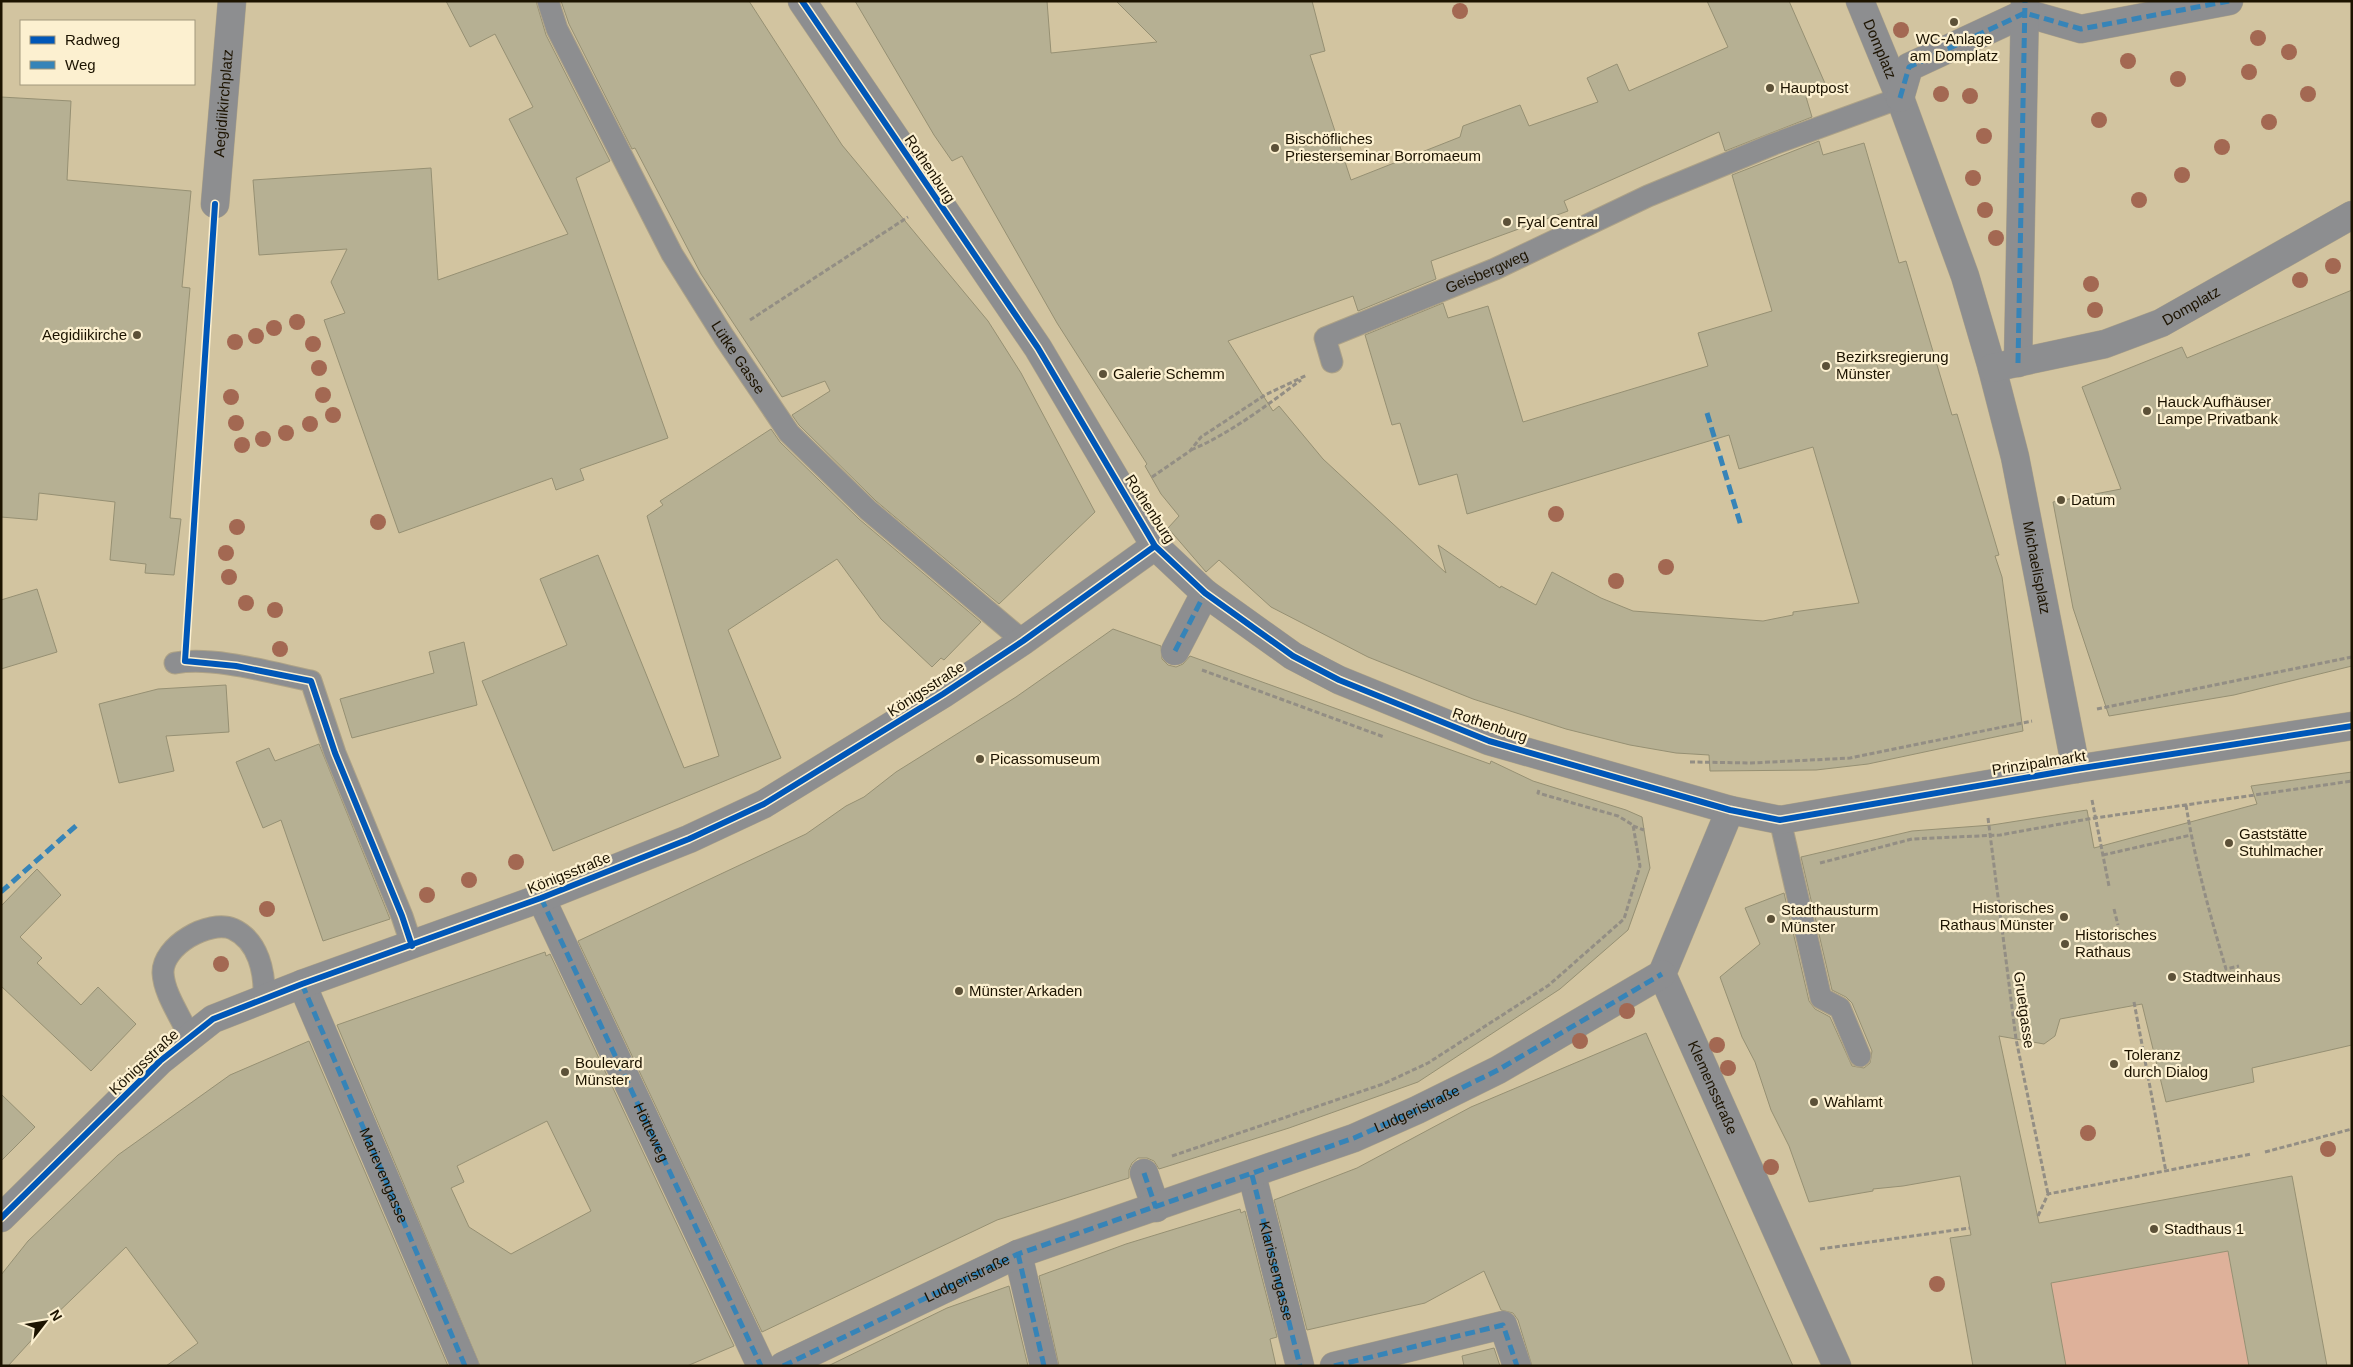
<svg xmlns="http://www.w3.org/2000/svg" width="2353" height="1367" font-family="Helvetica,sans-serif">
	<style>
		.green { fill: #deb19a }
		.building { fill: #b6b093; stroke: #969073; fill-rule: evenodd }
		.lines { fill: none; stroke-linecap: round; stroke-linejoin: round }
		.lane-casing { stroke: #ada287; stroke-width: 23 }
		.street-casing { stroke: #ada287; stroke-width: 29 }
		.path { stroke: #938e84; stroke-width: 3; stroke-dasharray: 5 2.5; stroke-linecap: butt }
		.lane { stroke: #8d8e90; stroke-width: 21 }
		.street { stroke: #8d8e90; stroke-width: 28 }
		.quiet { stroke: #3684b8; stroke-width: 5; stroke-dasharray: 10 5; stroke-linecap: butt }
		.cycleway-casing { stroke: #fcf0d0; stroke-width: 9 }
		.cycleway { stroke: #0057b8; stroke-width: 6 }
		.tree { fill: #a36852 }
		.poi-dot { fill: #5c5138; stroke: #fcf0d0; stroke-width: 2 }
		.labels { text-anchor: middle; stroke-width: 4.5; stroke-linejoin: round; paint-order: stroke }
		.poi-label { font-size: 15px; fill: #1c1300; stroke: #fcf0d0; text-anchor: start }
		.street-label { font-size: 15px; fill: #1c1300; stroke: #fcf0d0 }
	</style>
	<rect width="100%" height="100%" fill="#d2c4a0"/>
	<path class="green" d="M 2228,1251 L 2249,1366 L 2066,1366 L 2051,1283 Z"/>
	<path class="building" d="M 446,1 L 536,1 L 546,35 L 610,161 L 576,178 L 668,438 L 580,469 L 584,480 L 556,490 L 552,478 L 399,533 L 324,320 L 345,313 L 331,282 L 347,249 L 259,255 L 253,180 L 431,168 L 438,280 L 568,234 L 509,119 L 533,107 L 495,34 L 470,47 Z
		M 561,1 L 749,1 L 842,145 L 988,321 L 1021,373 L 1095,512 L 999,604 L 876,501 L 799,425 L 792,415 L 830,391 L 825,381 L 782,397 L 701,274 L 635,148 L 632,149 L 569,24 Z
		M 855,1 L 1047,1 L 1051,53 L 1157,42 L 1116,1 L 1312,1 L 1325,51 L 1310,55 L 1351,180 L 1460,137 L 1463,126 L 1520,105 L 1529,126 L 1598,102 L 1587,78 L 1617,64 L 1629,91 L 1728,47 L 1707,1 L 1789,1 L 1827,88 L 1806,97 L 1812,117 L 1725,151 L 1719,132 L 1564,201 L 1568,211 L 1431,261 L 1436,279 L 1358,311 L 1353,296 L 1228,341 L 1273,411 L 1279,406 L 1323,459 L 1446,573 L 1438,545 L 1500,588 L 1501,586 L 1536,605 L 1552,572 L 1601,598 L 1633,611 L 1763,621 L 1793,615 L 1793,612 L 1859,603 L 1813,447 L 1739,469 L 1729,435 L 1467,514 L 1457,474 L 1419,485 L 1400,423 L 1392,425 L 1365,335 L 1443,303 L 1448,318 L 1488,306 L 1523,422 L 1708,366 L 1698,333 L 1772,311 L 1732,175 L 1819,141 L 1823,155 L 1864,143 L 1899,263 L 1906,261 L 1952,415 L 1957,414 L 1999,555 L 1995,556 L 2002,577 L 2023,731 L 1868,764 L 1816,770 L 1710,771 L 1709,755 L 1676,753 L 1630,745 L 1566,729 L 1473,699 L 1368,657 L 1271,607 L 1219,560 L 1206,572 L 1168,528 L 1179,516 L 1161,494 L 1145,466 L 1147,464 L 1057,323 L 962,156 L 952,161 L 934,135 Z
		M 1,97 L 71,101 L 67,180 L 191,191 L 182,287 L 190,288 L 170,518 L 181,519 L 174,575 L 145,573 L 146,564 L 110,560 L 115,502 L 39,493 L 37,520 L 1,517 Z
		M 2352,290 L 2352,666 L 2234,695 L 2109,716 L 2073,608 L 2053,502 L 2121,489 L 2082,387 L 2182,347 L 2187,358 Z
		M 771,429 L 780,442 L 859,519 L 981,622 L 944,660 L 941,658 L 932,667 L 881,619 L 837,559 L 728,630 L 781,758 L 553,851 L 482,681 L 567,645 L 540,579 L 598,555 L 684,768 L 719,756 L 647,516 L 663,505 L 660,501 Z
		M 37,589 L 57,652 L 1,669 L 1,600 Z
		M 1113,629 L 1161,646 L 1162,659 L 1168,665 L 1176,667 L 1183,664 L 1190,656 L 1490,764 L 1491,761 L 1533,781 L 1626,810 L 1642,817 L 1650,868 L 1628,930 L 1560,989 L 1418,1082 L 1289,1128 L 1159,1169 L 1154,1161 L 1147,1158 L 1138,1158 L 1132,1163 L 1129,1170 L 1129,1178 L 997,1220 L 762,1332 L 578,941 L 806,834 L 846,806 L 864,797 L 896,772 L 1016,697 Z
		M 464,642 L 477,705 L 352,738 L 340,699 L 434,673 L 429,652 Z
		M 226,685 L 229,732 L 166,736 L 174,771 L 119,783 L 99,704 L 158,689 Z
		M 319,744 L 390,919 L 323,941 L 281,820 L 263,828 L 236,762 L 269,748 L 275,761 Z
		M 2352,772 L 2352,1045 L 2252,1068 L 2254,1082 L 2166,1102 L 2142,1004 L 2060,1019 L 2055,1036 L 2044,1044 L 1999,1036 L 2039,1223 L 2292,1176 L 2327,1366 L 2249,1366 L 2228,1251 L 2051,1283 L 2066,1366 L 1973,1366 L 1950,1238 L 1971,1235 L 1960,1176 L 1903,1186 L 1873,1189 L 1873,1191 L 1809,1202 L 1789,1146 L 1771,1110 L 1755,1062 L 1742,1037 L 1720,977 L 1760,944 L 1745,908 L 1784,893 L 1809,1001 L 1815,1009 L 1830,1017 L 1852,1066 L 1864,1068 L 1870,1063 L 1872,1051 L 1852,1003 L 1846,997 L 1832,990 L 1801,857 L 1912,831 L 1992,825 L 2087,810 L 2094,848 L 2257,804 L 2251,786 Z
		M 37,869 L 61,895 L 20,937 L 42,958 L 37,963 L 81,1005 L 98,987 L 136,1024 L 91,1071 L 1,986 L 1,906 Z
		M 545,952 L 546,956 L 550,954 L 734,1346 L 687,1366 L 480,1366 L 337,1025 ZM 547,1121 L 591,1211 L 511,1254 L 469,1227 L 451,1188 L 464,1182 L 457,1166 Z
		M 1646,1033 L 1793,1366 L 1532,1366 L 1518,1320 L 1513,1313 L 1501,1310 L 1484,1271 L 1425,1303 L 1307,1330 L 1274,1200 L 1357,1168 L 1471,1107 Z
		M 309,1041 L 448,1366 L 166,1366 L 198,1343 L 126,1247 L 48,1322 L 8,1366 L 1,1366 L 1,1275 L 28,1241 L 118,1155 L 230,1075 Z
		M 1,1094 L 35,1127 L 1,1161 Z
		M 1240,1209 L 1241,1213 L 1245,1211 L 1277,1337 L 1270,1339 L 1276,1366 L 1059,1366 L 1039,1276 L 1126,1244 Z
		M 1009,1286 L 1028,1366 L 828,1366 L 947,1308 Z
		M 1494,1348 L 1500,1366 L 1464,1366 L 1462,1356 Z"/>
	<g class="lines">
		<g class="lane-casing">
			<g id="lane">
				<path id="s1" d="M 548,1 L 557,29 L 672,254 L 724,337 L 789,433 L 868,510 L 1023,641"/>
				<path id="s2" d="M 1332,362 L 1325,338 L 1495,269 L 1648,196 L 1774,144 L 1900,98"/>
				<path d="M 175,663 C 214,656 272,673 311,681 L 335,753 L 402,916 L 412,946"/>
				<path d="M 1780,820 L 1821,998 L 1840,1008 L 1860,1056"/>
				<path d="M 189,1036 C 181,1017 164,994 163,973 C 162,946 209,919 233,929 C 259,941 265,973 264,998"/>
			</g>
		</g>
		<g class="street-casing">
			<g id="street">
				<path d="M 802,1 L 1038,348 L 1155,546 L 1205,593 L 1293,656 L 1339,680 L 1489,741 L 1730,810 L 1780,820 L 2076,769 L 2352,726"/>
				<path id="s3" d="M 1860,1 L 1900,98 L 1965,276 L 1992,368 L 2015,457 L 2076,769"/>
				<path d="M 1900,98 L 1909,67 L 2025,13 L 2081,29 L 2229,1"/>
				<path id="s4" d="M 215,204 L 232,1"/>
				<path d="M 2018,363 L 2025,1"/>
				<path id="s5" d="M 1992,368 L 2105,344 L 2161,323 L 2352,215"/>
				<path d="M 1175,651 L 1205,593"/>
				<path id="s6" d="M 1730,810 L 1662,974 L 1837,1366"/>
				<path d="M 541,898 L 761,1366"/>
				<path id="s7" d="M 302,984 L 465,1366"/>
				<path d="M 1144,1173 L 1156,1208"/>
				<path id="s8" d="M 1252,1175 L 1300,1366"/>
				<path d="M 1,1218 L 160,1061 L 213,1019 L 302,984 L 541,898 L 689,839 L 764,804 L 943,694 L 1023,641 L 1155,546"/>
				<path d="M 1018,1254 L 1044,1366"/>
				<path id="s9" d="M 783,1366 L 1018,1254 L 1354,1138 L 1417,1110 L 1498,1070 L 1662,974"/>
				<path d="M 1334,1366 L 1503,1325 L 1517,1366"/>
			</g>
		</g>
		<path class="path" d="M 750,320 L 908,217
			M 1191,450 C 1231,433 1267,405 1301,380
			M 1152,477 L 1190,451 L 1201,437 L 1265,395 L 1307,375
			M 1202,670 L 1384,737
			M 2097,709 L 2352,657
			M 1690,762 L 1751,763 L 1850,758 L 2032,721
			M 2092,800 L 2109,886
			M 2186,805 C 2195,861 2210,915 2226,969 L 2239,966
			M 1988,818 L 2016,1039 L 2048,1194
			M 1633,826 L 1644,830
			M 2103,855 L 2191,835
			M 1820,863 L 1912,839 L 2000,835 L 2088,819 L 2352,781
			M 2114,909 L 2118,925
			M 2134,1002 L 2166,1172
			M 2265,1152 L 2352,1129
			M 1172,1156 L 1383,1084 L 1428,1063 L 1549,985 L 1624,919 L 1640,866 L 1633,825 L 1618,816 L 1538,793 L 1539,790
			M 2038,1216 L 2048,1194 L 2251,1154
			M 1820,1249 L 1970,1228"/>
		<use href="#lane" class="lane"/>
		<use href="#street" class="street"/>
		<g class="quiet">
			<path d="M 1900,98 L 1909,67 L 2025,13 L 2081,29 L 2229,1"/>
			<path d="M 2018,363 L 2025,1"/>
			<path d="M 1707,413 L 1741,526"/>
			<path d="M 1175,651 L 1205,593"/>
			<path d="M 1,892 L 78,824"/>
			<path id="s10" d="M 541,898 L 761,1366"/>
			<path d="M 302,984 L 465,1366"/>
			<path d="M 1144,1173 L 1156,1208"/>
			<path d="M 1252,1175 L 1300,1366"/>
			<path d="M 1018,1254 L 1044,1366"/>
			<path d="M 783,1366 L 1018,1254 L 1354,1138 L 1417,1110 L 1498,1070 L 1662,974"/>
			<path d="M 1334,1366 L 1503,1325 L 1517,1366"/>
		</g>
		<g class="cycleway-casing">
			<path id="cycleway" d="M 802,1 L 1038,348 L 1155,546 L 1205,593 L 1293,656 L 1339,680 L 1489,741 L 1730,810 L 1780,820 L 2076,769 L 2352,726
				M 215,204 L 185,661 L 236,666 L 311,681 L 335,753 L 402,916 L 412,946
				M 1,1218 L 160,1061 L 213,1019 L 302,984 L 541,898 L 689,839 L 764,804 L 943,694 L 1023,641 L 1155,546"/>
		</g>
		<use href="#cycleway" class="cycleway"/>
	</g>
	<g class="tree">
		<circle cx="1460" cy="11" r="8"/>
		<circle cx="1901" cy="30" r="8"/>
		<circle cx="2258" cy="38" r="8"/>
		<circle cx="2289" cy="52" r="8"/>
		<circle cx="2128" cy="61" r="8"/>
		<circle cx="2249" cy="72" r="8"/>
		<circle cx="2178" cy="79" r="8"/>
		<circle cx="1941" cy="94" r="8"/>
		<circle cx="2308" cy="94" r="8"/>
		<circle cx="1970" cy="96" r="8"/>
		<circle cx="2099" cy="120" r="8"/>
		<circle cx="2269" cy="122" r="8"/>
		<circle cx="1984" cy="136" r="8"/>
		<circle cx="2222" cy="147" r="8"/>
		<circle cx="2182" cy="175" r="8"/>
		<circle cx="1973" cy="178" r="8"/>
		<circle cx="2139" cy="200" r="8"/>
		<circle cx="1985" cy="210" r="8"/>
		<circle cx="1996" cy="238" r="8"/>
		<circle cx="2333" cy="266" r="8"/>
		<circle cx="2300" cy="280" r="8"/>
		<circle cx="2091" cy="284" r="8"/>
		<circle cx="2095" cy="310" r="8"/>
		<circle cx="297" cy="322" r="8"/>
		<circle cx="274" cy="328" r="8"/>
		<circle cx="256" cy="336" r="8"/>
		<circle cx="235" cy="342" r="8"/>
		<circle cx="313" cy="344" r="8"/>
		<circle cx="319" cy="368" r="8"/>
		<circle cx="323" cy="395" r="8"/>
		<circle cx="231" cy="397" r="8"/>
		<circle cx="333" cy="415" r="8"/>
		<circle cx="236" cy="423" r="8"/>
		<circle cx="310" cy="424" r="8"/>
		<circle cx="286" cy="433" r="8"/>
		<circle cx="263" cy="439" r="8"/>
		<circle cx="242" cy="445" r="8"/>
		<circle cx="1556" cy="514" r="8"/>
		<circle cx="378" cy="522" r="8"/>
		<circle cx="237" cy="527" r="8"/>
		<circle cx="226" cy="553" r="8"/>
		<circle cx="1666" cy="567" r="8"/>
		<circle cx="229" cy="577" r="8"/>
		<circle cx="1616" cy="581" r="8"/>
		<circle cx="246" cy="603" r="8"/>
		<circle cx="275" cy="610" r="8"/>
		<circle cx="280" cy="649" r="8"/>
		<circle cx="516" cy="862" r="8"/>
		<circle cx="469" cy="880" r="8"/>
		<circle cx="427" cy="895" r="8"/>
		<circle cx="267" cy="909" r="8"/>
		<circle cx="221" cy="964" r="8"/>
		<circle cx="1627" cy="1011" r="8"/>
		<circle cx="1580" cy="1041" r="8"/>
		<circle cx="1717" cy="1045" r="8"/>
		<circle cx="1728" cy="1068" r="8"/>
		<circle cx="2088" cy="1133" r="8"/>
		<circle cx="2328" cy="1149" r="8"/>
		<circle cx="1771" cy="1167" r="8"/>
		<circle cx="1937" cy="1284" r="8"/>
	</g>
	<g class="poi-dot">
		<circle cx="1954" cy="22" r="5"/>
		<circle cx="1770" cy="88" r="5"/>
		<circle cx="1275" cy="148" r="5"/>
		<circle cx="1507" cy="222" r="5"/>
		<circle cx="137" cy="335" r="5"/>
		<circle cx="1826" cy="366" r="5"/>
		<circle cx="1103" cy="374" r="5"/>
		<circle cx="2147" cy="411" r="5"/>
		<circle cx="2061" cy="500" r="5"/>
		<circle cx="980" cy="759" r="5"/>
		<circle cx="2229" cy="843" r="5"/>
		<circle cx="2064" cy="917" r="5"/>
		<circle cx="1771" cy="919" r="5"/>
		<circle cx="2065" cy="944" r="5"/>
		<circle cx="2172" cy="977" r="5"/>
		<circle cx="959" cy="991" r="5"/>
		<circle cx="2114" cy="1064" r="5"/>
		<circle cx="565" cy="1072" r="5"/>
		<circle cx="1814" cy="1102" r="5"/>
		<circle cx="2154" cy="1229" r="5"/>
	</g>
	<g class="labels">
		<g class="poi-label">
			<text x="1954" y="44" text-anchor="middle">WC-Anlage<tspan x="1954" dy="17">am Domplatz</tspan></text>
			<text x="1780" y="93">Hauptpost</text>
			<text x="1285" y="144">Bischöfliches<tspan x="1285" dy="17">Priesterseminar Borromaeum</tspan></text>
			<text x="1517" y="227">Fyal Central</text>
			<text x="127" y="340" text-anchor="end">Aegidiikirche</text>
			<text x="1836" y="362">Bezirksregierung<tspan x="1836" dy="17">Münster</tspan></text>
			<text x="1113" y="379">Galerie Schemm</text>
			<text x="2157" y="407">Hauck Aufhäuser<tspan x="2157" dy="17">Lampe Privatbank</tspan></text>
			<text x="2071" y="505">Datum</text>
			<text x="990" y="764">Picassomuseum</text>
			<text x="2239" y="839">Gaststätte<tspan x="2239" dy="17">Stuhlmacher</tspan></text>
			<text x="2054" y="913" text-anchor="end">Historisches<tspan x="2054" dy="17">Rathaus Münster</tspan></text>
			<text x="1781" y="915">Stadthausturm<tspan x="1781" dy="17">Münster</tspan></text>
			<text x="2075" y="940">Historisches<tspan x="2075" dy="17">Rathaus</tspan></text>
			<text x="2182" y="982">Stadtweinhaus</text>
			<text x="969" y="996">Münster Arkaden</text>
			<text x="2124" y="1060">Toleranz<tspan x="2124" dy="17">durch Dialog</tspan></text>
			<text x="575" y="1068">Boulevard<tspan x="575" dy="17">Münster</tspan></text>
			<text x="1824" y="1107">Wahlamt</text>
			<text x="2164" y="1234">Stadthaus 1</text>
		</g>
		<g class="street-label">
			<text dy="5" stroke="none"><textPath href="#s3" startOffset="52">Domplatz</textPath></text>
			<text dy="5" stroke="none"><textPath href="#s4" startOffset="101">Aegidiikirchplatz</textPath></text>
			<text transform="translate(930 169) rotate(56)" y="5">Rothenburg</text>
			<text dy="5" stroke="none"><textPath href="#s2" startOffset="200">Geisbergweg</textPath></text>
			<text dy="5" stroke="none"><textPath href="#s5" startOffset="210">Domplatz</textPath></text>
			<text dy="5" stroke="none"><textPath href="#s1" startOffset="405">Lütke Gasse</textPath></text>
			<text transform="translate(1150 509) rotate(57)" y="5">Rothenburg</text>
			<text dy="5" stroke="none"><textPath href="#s3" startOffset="595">Michaelisplatz</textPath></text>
			<text transform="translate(926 689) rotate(-33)" y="5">Königsstraße</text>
			<text transform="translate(1490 725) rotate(19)" y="5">Rothenburg</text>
			<text transform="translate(2039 763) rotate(-9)" y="5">Prinzipalmarkt</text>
			<text transform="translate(569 873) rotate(-22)" y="5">Königsstraße</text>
			<text transform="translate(2024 1010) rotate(82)" y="5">Gruetgasse</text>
			<text transform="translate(144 1062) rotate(-43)" y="5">Königsstraße</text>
			<text dy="5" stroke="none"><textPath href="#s6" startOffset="302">Klemensstraße</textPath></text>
			<text dy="5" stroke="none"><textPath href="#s9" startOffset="685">Ludgeristraße</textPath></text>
			<text dy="5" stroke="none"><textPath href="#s10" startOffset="259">Hötteweg</textPath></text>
			<text dy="5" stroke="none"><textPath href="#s7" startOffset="208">Marievengasse</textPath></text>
			<text dy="5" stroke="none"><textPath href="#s8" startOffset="99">Klarissengasse</textPath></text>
			<text dy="5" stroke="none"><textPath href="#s9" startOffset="204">Ludgeristraße</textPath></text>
		</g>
	</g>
	<rect width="2353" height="1367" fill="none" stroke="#1c1300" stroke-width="5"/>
	<rect x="20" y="20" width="175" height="65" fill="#fcf0d0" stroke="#a2987d"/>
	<rect x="30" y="36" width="25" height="8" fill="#0057b8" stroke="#a2987d"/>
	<text x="65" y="45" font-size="15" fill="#1c1300">Radweg</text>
	<rect x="30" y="61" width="25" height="8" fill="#3684b8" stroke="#a2987d"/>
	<text x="65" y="70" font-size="15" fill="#1c1300">Weg</text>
	<g transform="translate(45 1322) rotate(59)" stroke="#fcf0d0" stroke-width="4" paint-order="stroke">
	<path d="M0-4L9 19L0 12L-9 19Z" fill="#1c1300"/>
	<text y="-8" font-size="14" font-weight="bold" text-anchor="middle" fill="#1c1300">N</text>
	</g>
</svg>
